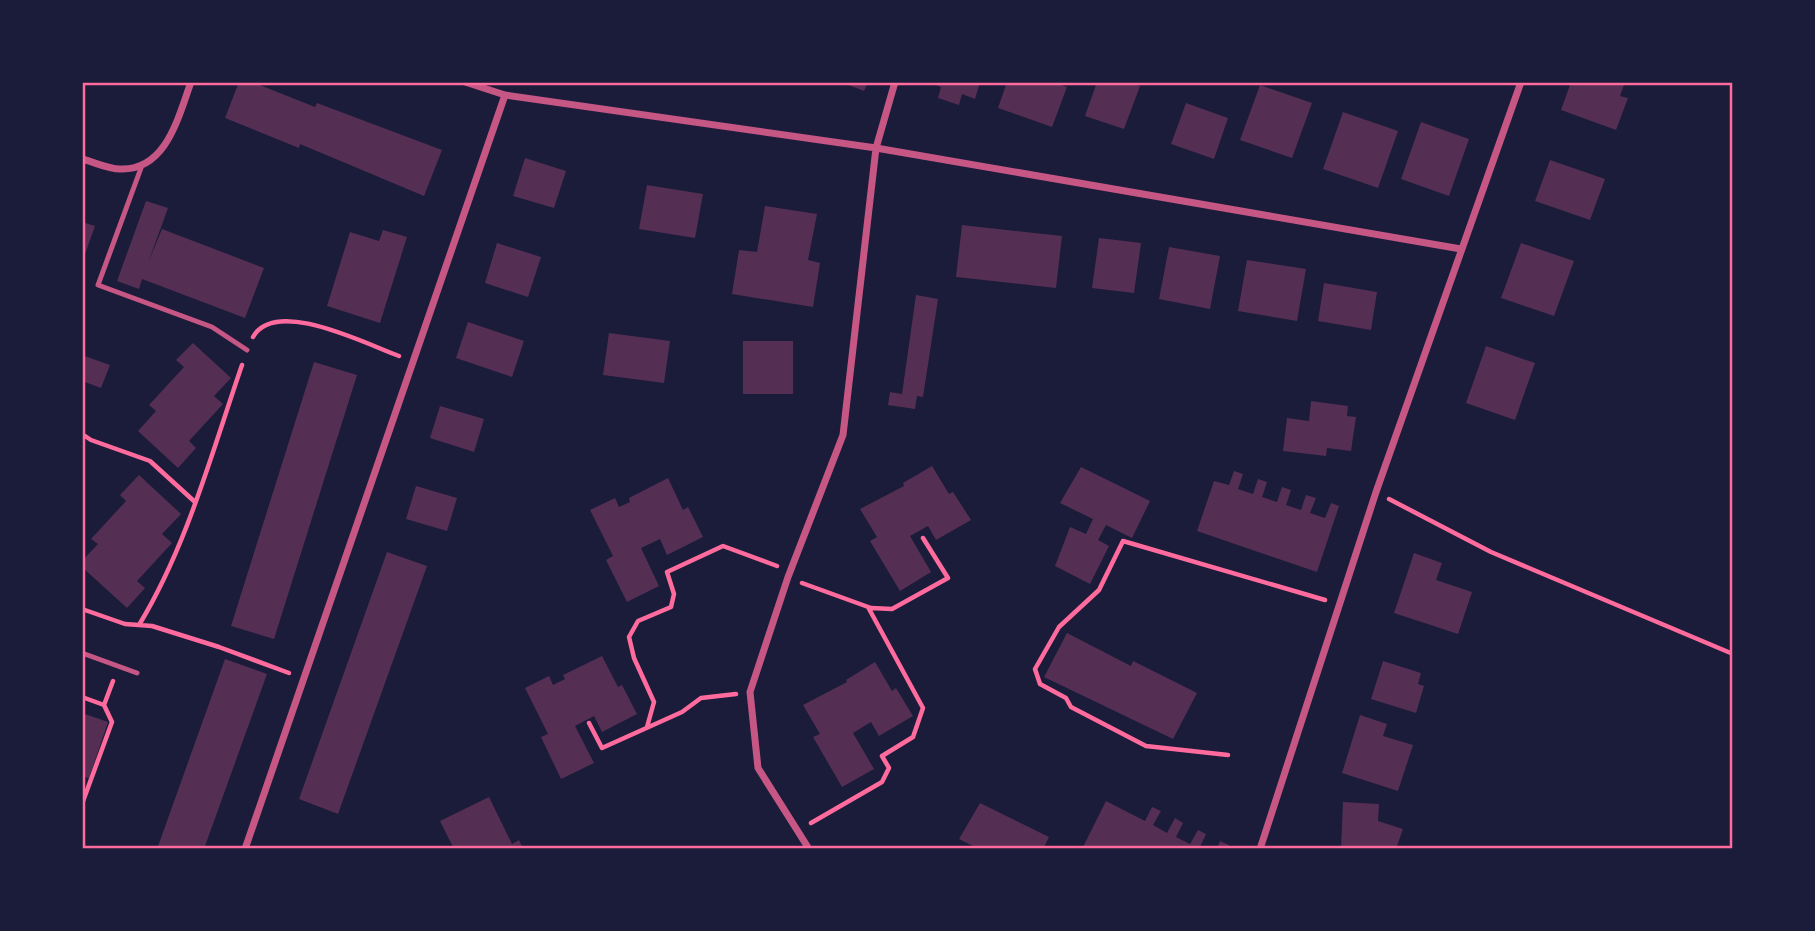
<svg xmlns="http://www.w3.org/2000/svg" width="1815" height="931" font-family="'Space Grotesk',sans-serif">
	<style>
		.building { fill: #542f53 }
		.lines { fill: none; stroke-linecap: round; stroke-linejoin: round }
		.path { stroke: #ff6b9d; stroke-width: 4.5 }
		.service { stroke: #c65784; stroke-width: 5 }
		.minor { stroke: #c65784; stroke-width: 7 }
		.neatline { fill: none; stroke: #ff6b9d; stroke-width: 2.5 }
	</style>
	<rect width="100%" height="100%" fill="#1b1b3a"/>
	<path class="building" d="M 239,82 L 252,82 L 315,107 L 317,103 L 442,150 L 424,196 L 300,144 L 299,148 L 225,118 Z
		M 841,82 L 868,82 L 864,91 Z
		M 928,82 L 980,82 L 975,99 L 962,94 L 959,105 L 938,98 L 941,87 Z
		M 1007,82 L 1053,82 L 1067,87 L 1052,127 L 998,108 Z
		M 1097,82 L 1130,82 L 1140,86 L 1124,129 L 1085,116 Z
		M 1571,82 L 1625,82 L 1620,96 L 1628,98 L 1616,130 L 1561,110 Z
		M 1260,85 L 1312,103 L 1292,158 L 1240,140 Z
		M 1186,103 L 1228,118 L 1214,159 L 1171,144 Z
		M 1343,112 L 1398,131 L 1378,188 L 1323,169 Z
		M 1421,122 L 1469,139 L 1449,196 L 1401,179 Z
		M 525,158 L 566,171 L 554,208 L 513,196 Z
		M 1550,160 L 1605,179 L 1590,220 L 1535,201 Z
		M 647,185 L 703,194 L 695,238 L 639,229 Z
		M 146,201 L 168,208 L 148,263 L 162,229 L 264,268 L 245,318 L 142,279 L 139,289 L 117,281 Z
		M 765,206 L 817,214 L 808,260 L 820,263 L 813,307 L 732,294 L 739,250 L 757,252 Z
		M 82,222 L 95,226 L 83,260 L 82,260 Z
		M 962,225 L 1062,236 L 1056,288 L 956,277 Z
		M 383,230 L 407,237 L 380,323 L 327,306 L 350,232 L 379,241 Z
		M 1099,238 L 1141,243 L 1134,293 L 1092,288 Z
		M 497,243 L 541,257 L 528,297 L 485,283 Z
		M 1521,243 L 1574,261 L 1554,316 L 1501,298 Z
		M 1169,247 L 1220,256 L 1210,309 L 1159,299 Z
		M 1247,260 L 1306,269 L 1297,321 L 1238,311 Z
		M 1324,283 L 1377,292 L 1371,330 L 1318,321 Z
		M 916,295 L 938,299 L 923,397 L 917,396 L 915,409 L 888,405 L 890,392 L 902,394 Z
		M 468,322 L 524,341 L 512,377 L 456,358 Z
		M 609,333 L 670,341 L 664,383 L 603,375 Z
		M 743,341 L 793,341 L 793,394 L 743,394 Z
		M 193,343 L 231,378 L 214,396 L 223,404 L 189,441 L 196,448 L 178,468 L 138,431 L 156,411 L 149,405 L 184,367 L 176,360 Z
		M 1486,346 L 1535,363 L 1515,420 L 1466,403 Z
		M 82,355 L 110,365 L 101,388 L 82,381 Z
		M 314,362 L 357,375 L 274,639 L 231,626 Z
		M 1311,401 L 1348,406 L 1347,416 L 1356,417 L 1351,451 L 1327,448 L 1326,456 L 1283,451 L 1287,418 L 1309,421 Z
		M 440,406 L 484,419 L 474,452 L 430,438 Z
		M 932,466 L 949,494 L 953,492 L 971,520 L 936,540 L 928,526 L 910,536 L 931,572 L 900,591 L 870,541 L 877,537 L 860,509 L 904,486 L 903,483 Z
		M 1081,467 L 1150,501 L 1132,538 L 1106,525 L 1098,540 L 1109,546 L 1090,584 L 1055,566 L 1070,527 L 1086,534 L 1093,519 L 1060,503 Z
		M 1234,471 L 1243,474 L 1238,489 L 1253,494 L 1258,479 L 1267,482 L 1262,497 L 1277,502 L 1282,487 L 1291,490 L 1286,505 L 1301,510 L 1306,495 L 1316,498 L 1310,513 L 1325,518 L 1331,503 L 1339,506 L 1317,572 L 1197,531 L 1214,481 L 1229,485 Z
		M 139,475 L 181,514 L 162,534 L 172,543 L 137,581 L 145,588 L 127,608 L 82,567 L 82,561 L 98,544 L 91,539 L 126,501 L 120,495 Z
		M 668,478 L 683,510 L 688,507 L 703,537 L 667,555 L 660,539 L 641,548 L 659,586 L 627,602 L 606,560 L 613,556 L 590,510 L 615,498 L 619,507 L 630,502 L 629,498 Z
		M 416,486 L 457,498 L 447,531 L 406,519 Z
		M 387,552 L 427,566 L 338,814 L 299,799 Z
		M 1414,553 L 1442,563 L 1436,580 L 1472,592 L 1458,634 L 1394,613 Z
		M 1067,633 L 1131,666 L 1133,661 L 1197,693 L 1173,739 L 1044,677 Z
		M 602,656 L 618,687 L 622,685 L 637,714 L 602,732 L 594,716 L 575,726 L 594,763 L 561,779 L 541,737 L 548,734 L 525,688 L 549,676 L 553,685 L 565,679 L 563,675 Z
		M 225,659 L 267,674 L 204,849 L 157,849 Z
		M 1383,661 L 1421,673 L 1418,684 L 1424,686 L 1416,713 L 1371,699 Z
		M 875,662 L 892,691 L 896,688 L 913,716 L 879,736 L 871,722 L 853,733 L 874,769 L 842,787 L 813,737 L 820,734 L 803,705 L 847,682 L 846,680 Z
		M 82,713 L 108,722 L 89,778 L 85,777 L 83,784 Z
		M 1360,715 L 1387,724 L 1383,736 L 1413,745 L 1398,791 L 1342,773 Z
		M 489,797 L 512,844 L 519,840 L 523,849 L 454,849 L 440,821 Z
		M 1106,801 L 1145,821 L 1152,807 L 1161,811 L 1153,825 L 1167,833 L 1175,818 L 1183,823 L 1176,837 L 1190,844 L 1198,830 L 1206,834 L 1199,849 L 1082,849 Z
		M 1343,802 L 1379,804 L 1378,821 L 1403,829 L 1396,849 L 1341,849 Z
		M 980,803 L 1049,837 L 1043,849 L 979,849 L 959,839 Z
		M 1220,841 L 1229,845 L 1227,849 L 1217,849 Z"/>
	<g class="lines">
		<path class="path" d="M 253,337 C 275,297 366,344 399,356
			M 82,434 L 91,440 L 150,461 L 195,502
			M 1389,499 L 1491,552 L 1733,654
			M 802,583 L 871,608 L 892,609 L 948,578 L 923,538
			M 82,609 L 125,624 L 152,626 L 219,647 L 289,673
			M 139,625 C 187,546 212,452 242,365
			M 82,697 L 104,705
			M 589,723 L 602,748 L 682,712 L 701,698 L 736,694
			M 647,727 L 654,702 L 634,658 L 629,637 L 638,621 L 671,607 L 674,594 L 667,572 L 723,546 L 777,566
			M 1228,755 L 1146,746 L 1071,707 L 1066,698 L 1040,684 L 1035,669 L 1059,627 L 1099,590 L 1123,541 L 1325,600
			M 82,804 L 112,722 L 104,705 L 113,681
			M 811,823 L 882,782 L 889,768 L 882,756 L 913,737 L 923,708 L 868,607"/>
		<path class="service" d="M 141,168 L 98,285 L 212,327 L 247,350
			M 82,653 L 137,673"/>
		<path class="minor" d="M 465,82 L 505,95 L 876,148 L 1461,249
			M 82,159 C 94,162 108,169 120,169 C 166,171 178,118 191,82
			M 245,849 L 505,95
			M 809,849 L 758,768 L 750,692 L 788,577 L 843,435 L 876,148 L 895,82
			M 1260,849 L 1376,492 L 1521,82"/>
	</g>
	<rect width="1815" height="931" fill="none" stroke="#1b1b3a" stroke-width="168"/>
	<rect x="84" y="84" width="1647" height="763" class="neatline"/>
</svg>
